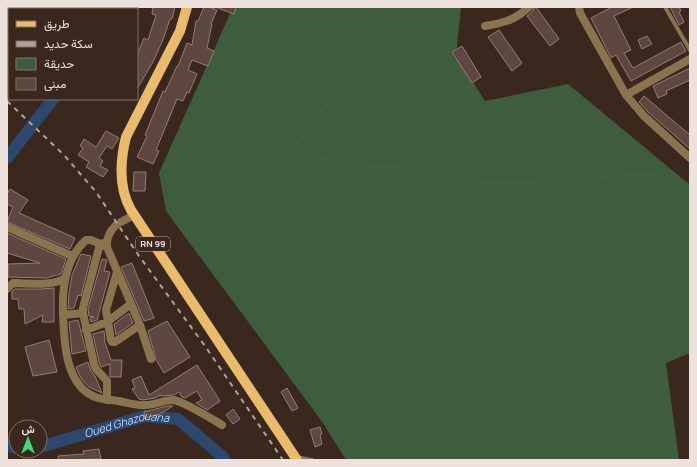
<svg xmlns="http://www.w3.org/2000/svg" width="697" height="467" font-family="Manrope,Vazirmatn,sans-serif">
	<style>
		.green { fill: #3e5d3e }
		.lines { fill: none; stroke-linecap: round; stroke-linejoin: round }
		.river { stroke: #2c486d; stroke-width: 12 }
		.building { fill: #5e4641; stroke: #957b75 }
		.path { stroke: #73625a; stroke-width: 1; stroke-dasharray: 1 3; stroke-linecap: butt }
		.service { stroke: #8a744e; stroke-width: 4 }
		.minor { stroke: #8a744e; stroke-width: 8 }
		.primary { stroke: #e9bb6a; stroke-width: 10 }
		.rail { stroke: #b2a29c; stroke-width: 2; stroke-dasharray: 5 5; stroke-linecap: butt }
		.labels { text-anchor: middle; stroke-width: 3.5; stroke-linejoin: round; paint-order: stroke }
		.shield { fill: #3a271e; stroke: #b8a8a2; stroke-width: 1 }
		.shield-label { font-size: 9px; font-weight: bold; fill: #eee0db }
		.water-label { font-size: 11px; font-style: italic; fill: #bbd7fe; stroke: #3a271e }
	</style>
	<rect width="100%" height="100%" fill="#3a271e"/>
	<path class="green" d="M 233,7 L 461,7 L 456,56 L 485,101 L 568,84 L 690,185 L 690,353 L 666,363 L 679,460 L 346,460 L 323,423 L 166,211 L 159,173 Z"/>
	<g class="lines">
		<g class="river">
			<path d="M 119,9 L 120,7"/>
			<path d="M 7,158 L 53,99"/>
			<path d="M 7,445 L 16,448"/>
			<path id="s1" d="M 40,447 L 145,416 L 178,419 L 223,457 L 225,460"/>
		</g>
	</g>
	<path class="building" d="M 153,7 L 175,7 L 172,19 L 170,19 L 164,37 L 154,60 L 137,89 L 137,55 L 144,38 L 148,40 L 156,15 L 152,14 Z
		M 204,7 L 209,7 L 217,10 L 211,24 L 212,24 L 207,48 L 214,51 L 208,66 L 192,60 L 188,70 L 197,74 L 189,93 L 187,92 L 183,101 L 177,99 L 156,150 L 159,151 L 153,164 L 137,157 L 147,136 L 145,135 L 163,91 L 165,92 L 177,66 L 178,66 L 187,43 L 192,45 L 196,21 L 198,21 Z
		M 215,7 L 236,7 L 234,14 Z
		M 534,7 L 536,7 L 559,39 L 550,46 L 527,16 L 533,11 Z
		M 612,7 L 633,7 L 614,16 L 631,50 L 624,53 L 633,68 L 681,42 L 686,51 L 631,81 L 616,55 L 611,58 L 591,18 Z
		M 670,7 L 679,7 L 681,11 L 679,12 L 684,22 L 679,25 Z
		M 499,30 L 522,63 L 512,71 L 488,37 Z
		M 647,36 L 652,44 L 642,49 L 638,40 Z
		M 462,46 L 481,77 L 472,83 L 452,52 Z
		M 690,68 L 690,80 L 666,91 L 667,94 L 658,98 L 653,86 Z
		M 644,96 L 690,135 L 690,149 L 648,112 L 639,102 Z
		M 106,131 L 119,138 L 112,149 L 107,146 L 99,158 L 103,161 L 100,166 L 108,170 L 103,177 L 86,167 L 89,162 L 78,155 L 83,148 L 80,146 L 84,139 L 96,147 Z
		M 134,172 L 146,172 L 145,191 L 133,191 Z
		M 10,189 L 28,200 L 19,213 L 75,238 L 70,249 L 7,222 L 13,207 L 7,204 L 7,194 Z
		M 7,233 L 66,259 L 61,274 L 46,278 L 8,277 L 8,264 L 40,263 L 7,253 Z
		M 81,254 L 91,256 L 81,296 L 78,295 L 74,308 L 68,309 L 69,294 L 72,275 Z
		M 102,259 L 107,260 L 104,271 L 110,272 L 97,320 L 91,322 L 90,318 L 94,317 L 89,316 L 88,309 Z
		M 132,263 L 154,318 L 144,321 L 121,267 Z
		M 54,288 L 54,322 L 42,322 L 43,315 L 25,324 L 24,309 L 19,309 L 18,299 L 12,299 L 12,291 L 15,289 L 40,289 Z
		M 129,313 L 133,323 L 116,335 L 114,324 L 118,322 L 118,321 Z
		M 78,320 L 86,351 L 72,354 L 69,322 Z
		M 167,321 L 190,357 L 164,373 L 156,360 L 148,331 Z
		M 104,331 L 105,340 L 104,340 L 111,360 L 122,360 L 121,377 L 110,377 L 110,364 L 101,367 L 99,362 L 93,334 Z
		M 49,340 L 57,372 L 33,376 L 25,347 Z
		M 88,362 L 91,371 L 95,376 L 102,393 L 89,387 L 82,380 L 77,370 L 76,367 Z
		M 197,365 L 220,401 L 207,410 L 196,403 L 202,400 L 197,391 L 185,398 L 182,397 L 179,392 L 174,395 L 161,396 L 161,395 L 155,398 L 143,400 L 139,399 L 132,389 L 135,388 L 132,380 L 141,376 L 149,395 Z
		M 287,388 L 298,408 L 292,411 L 281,392 Z
		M 167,406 L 173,406 L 160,414 L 145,418 L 144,412 Z
		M 233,409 L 240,419 L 233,424 L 226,415 Z
		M 320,427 L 322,434 L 320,435 L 322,444 L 315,447 L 310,430 Z
		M 99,449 L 101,459 L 58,460 L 58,456 L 84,454 L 83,451 Z"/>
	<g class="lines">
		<path class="path" d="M 386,7 L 376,16 L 353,42 L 336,92 L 295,147 L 339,164 L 371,167 L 397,167 L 433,182 L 532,183 L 615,176 L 666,174 L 690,183"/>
		<path class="service" d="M 665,7 L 690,50
			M 296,457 L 312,460"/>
		<path class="minor" d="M 579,7 L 580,13 L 626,95 L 644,116 L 690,158
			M 7,12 L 9,13
			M 7,22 L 9,18
			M 485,26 C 504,23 515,20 529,7
			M 7,40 L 9,41
			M 626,95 L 690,59
			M 121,222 L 134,215
			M 116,225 C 110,231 106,238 107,247 L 140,325 L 151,359
			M 7,227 L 72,256
			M 105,243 L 100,244 L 83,308 L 83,313 L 94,364 L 96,369 L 107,381 L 107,400
			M 107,247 L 91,240 L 86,240 C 66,258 62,288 63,313 C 64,341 65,385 95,397 C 103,400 112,400 119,401 C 128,403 138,406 146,405 C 155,405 164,400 173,400 C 183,401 212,419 222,425
			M 117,272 L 106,310 L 111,340 L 112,342 L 115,342 L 140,325
			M 7,289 L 13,283 C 28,283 52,287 65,278
			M 63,315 L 83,313
			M 86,330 L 107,322 L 131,304"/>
		<path class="primary" d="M 187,7 L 180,31 L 126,137 C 120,161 118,187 131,210 L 297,460"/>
		<path class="rail" d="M 7,101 L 64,155 L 96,192 L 139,256 L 205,346 L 283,460"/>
	</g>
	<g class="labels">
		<rect class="shield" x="136" y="237" width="34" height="14" rx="3"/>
		<g class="shield-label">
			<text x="153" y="247">RN 99</text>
		</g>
		<g class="water-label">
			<text dy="4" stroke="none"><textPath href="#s1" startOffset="90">Oued Ghazouana</textPath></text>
		</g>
	</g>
	<rect width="697" height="467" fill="none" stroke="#eee0db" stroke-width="16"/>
	<rect x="8" y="8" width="130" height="92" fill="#3a271e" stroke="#82716a"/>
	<rect x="16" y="21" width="20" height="6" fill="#e9bb6a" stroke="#82716a"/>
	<text x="44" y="28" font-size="12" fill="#eee0db">طريق</text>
	<rect x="16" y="41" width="20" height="6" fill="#b2a29c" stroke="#82716a"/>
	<text x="44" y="48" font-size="12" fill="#eee0db">سكة حديد</text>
	<rect x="16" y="58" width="20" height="12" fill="#3e5d3e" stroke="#82716a"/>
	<text x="44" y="68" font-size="12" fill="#eee0db">حديقة</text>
	<rect x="16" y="78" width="20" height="12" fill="#5e4641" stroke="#82716a"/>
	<text x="44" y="88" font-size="12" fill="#eee0db">مبنى</text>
	<g transform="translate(28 439)"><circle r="19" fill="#3a271e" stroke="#82716a"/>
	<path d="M0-3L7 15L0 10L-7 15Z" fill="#43d77b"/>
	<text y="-6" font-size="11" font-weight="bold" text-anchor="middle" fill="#eee0db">ش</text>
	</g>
</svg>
